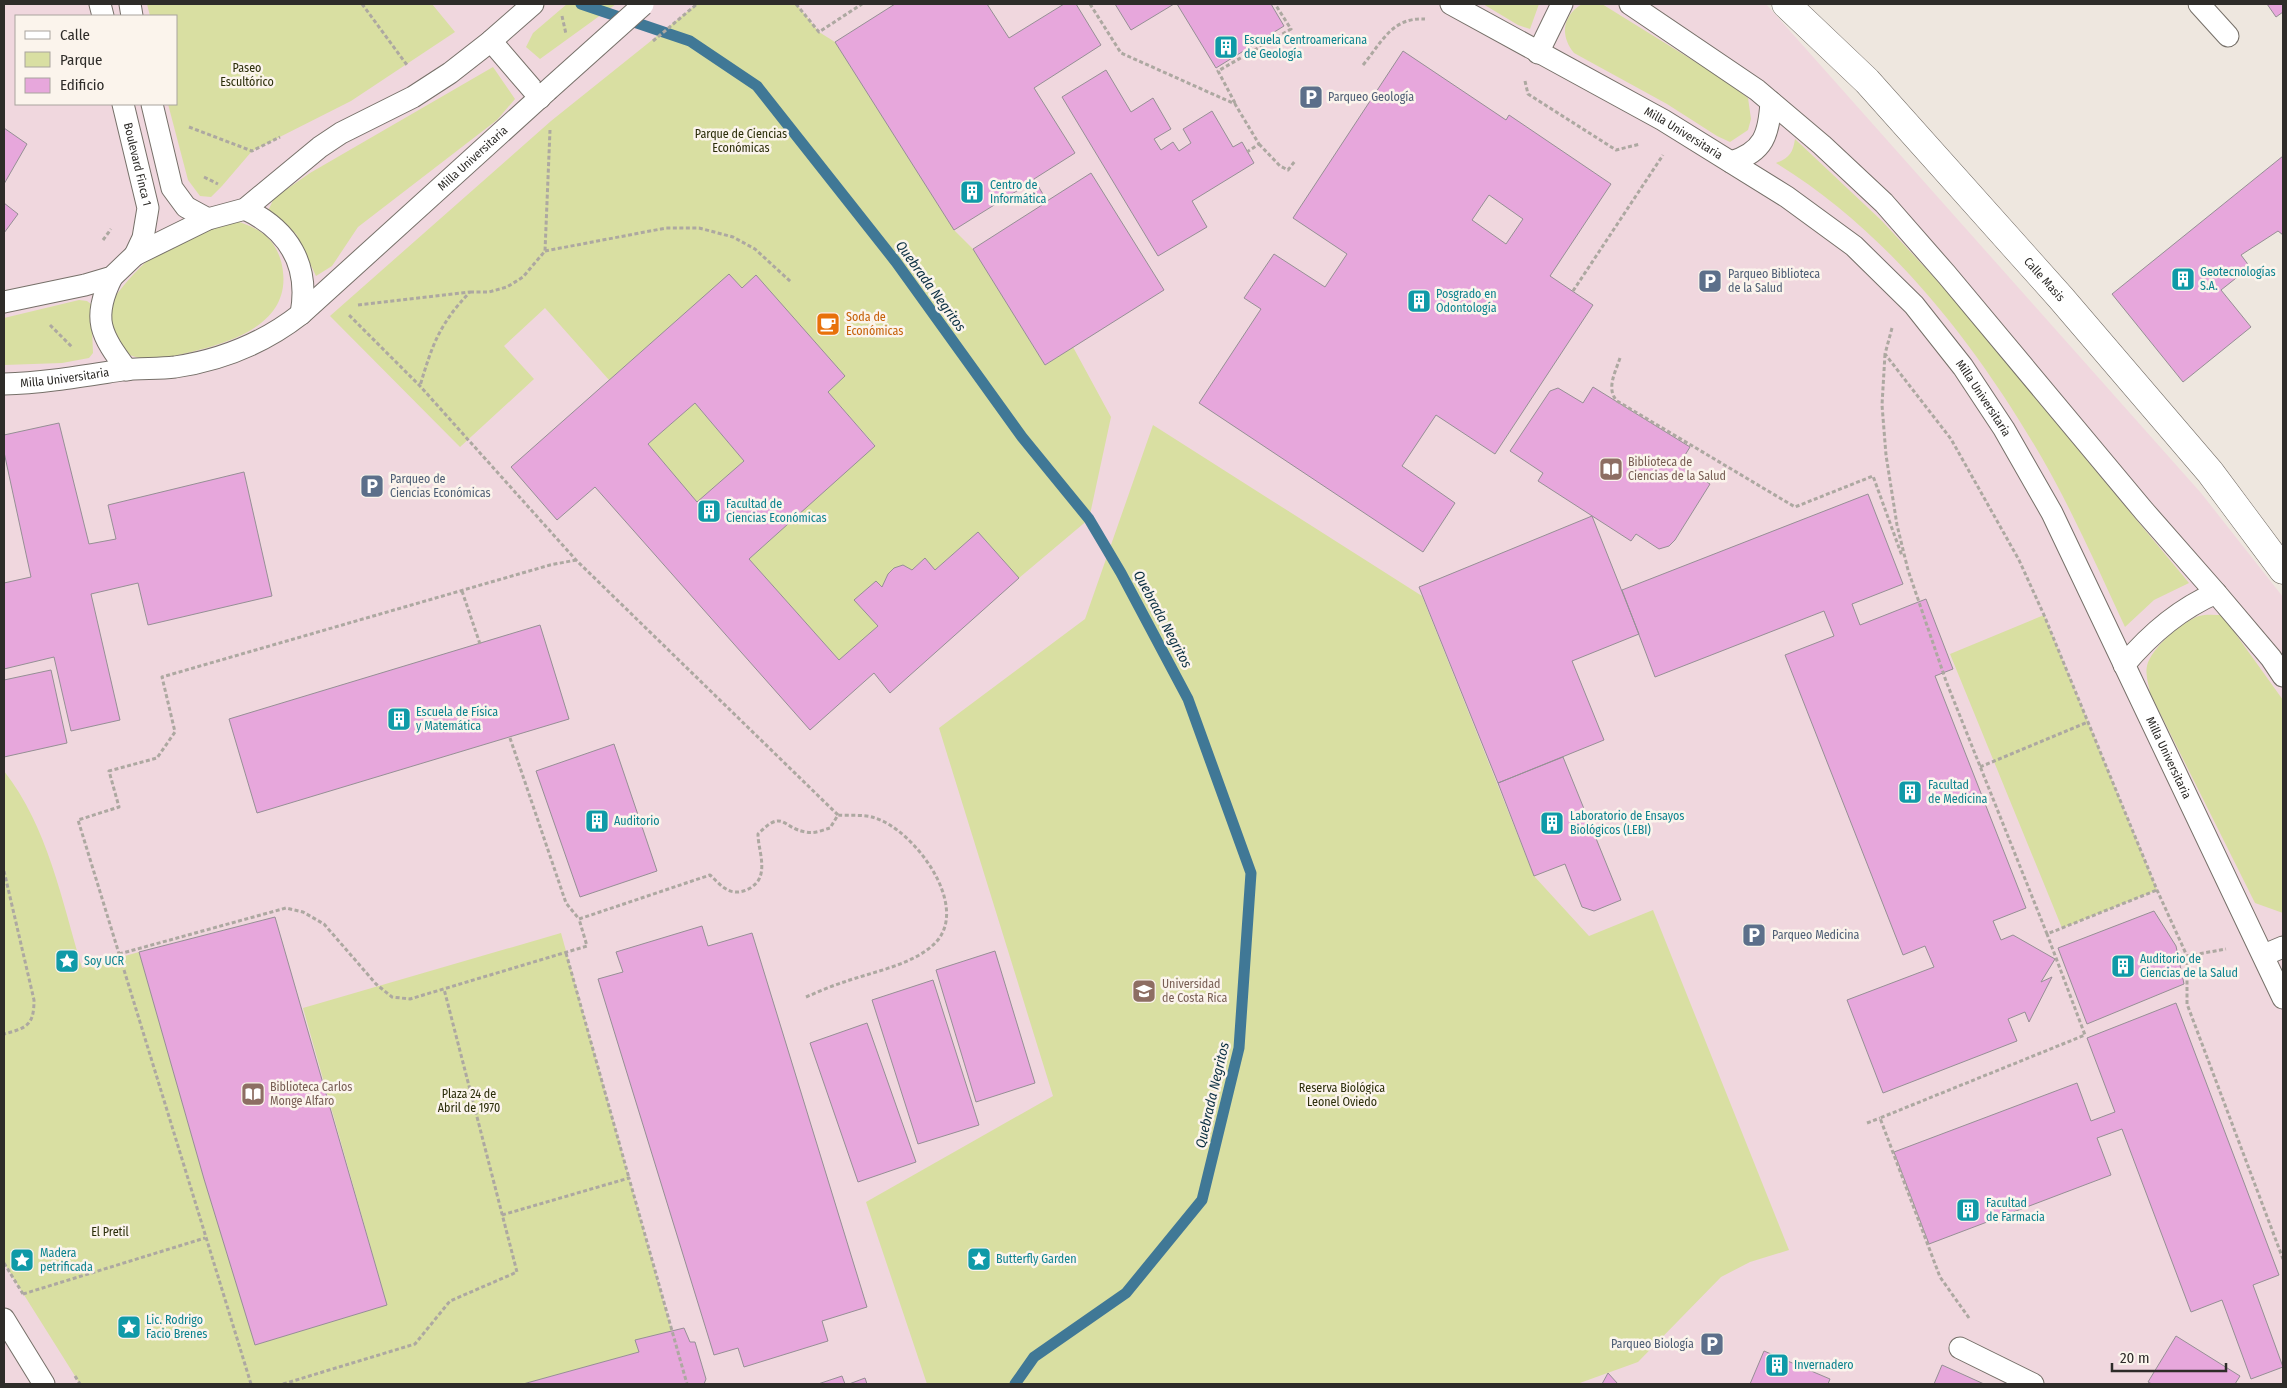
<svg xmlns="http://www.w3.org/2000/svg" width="2287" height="1388" font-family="'Fira Sans Condensed',sans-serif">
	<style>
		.education { fill: #f0d7de; fill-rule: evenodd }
		.green { fill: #d9dfa2 }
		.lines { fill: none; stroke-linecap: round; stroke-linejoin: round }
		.stream { stroke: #407896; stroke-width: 11 }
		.building { fill: #e7a7dc; stroke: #968f95; fill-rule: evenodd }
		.service-casing { stroke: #767069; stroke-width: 23 }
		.tertiary-casing { stroke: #767069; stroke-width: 29 }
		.path { stroke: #ada8a1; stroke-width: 3; stroke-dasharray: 4 2.5; stroke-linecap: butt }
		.service { stroke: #fff; stroke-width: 21 }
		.tertiary { stroke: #fff; stroke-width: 28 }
		.service-bridge-casing { stroke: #767069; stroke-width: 23; stroke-linecap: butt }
		.service-bridge { stroke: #fff; stroke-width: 21 }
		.labels { text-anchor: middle; stroke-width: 5; stroke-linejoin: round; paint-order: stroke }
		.culture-label { font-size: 12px; fill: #0d838f; stroke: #fbf4ec; text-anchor: start }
		.park-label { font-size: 12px; fill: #2b2d09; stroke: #fbf4ec }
		.service-label { font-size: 12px; fill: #4e5e75; stroke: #fbf4ec; text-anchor: start }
		.street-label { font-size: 12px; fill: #2e2c29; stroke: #fbf4ec }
		.food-label { font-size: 12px; fill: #c56008; stroke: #fbf4ec; text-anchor: start }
		.education-label { font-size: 12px; fill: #785e54; stroke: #fbf4ec; text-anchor: start }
		.water-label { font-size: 14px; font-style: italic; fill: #0a2f42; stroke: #fbf4ec }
	</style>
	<rect width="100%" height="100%" fill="#eee7df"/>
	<path class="education" d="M 4,4 L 1766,4 L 2201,493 L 2283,597 L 2283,1384 L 4,1384 ZM 16,16 L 176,16 L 176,104 L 16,104 Z"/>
	<path class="green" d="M 147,4 L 432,4 L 455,32 L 351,101 L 252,151 L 222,186 L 211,197 L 200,196 L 188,180 L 168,104 L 176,104 L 176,16 L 150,16 Z
		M 567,4 L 616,4 L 540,59 L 526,47 L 533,33 Z
		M 697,4 L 796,4 L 819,32 L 835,42 L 954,230 L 973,249 L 1045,365 L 1073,347 L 1111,417 L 1089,519 L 1019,578 L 978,532 L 935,570 L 925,558 L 912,570 C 893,561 889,572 882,587 L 876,581 L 855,600 L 878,626 L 839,660 L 749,559 L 875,445 L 828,392 L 845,376 L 756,276 L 742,288 L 729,275 L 609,380 L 545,308 L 504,346 L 534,379 L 460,447 L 330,316 L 551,121 Z
		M 1483,4 L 1539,4 L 1530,29 L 1518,25 Z
		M 1582,4 L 1602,4 L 1723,79 L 1748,98 L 1751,119 L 1748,130 L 1730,142 L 1717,136 L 1667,104 L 1574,53 C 1560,36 1562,16 1582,4 Z
		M 493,67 L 515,99 L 497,120 L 358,227 L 332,266 L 316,276 L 296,234 L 268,211 L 274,198 L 310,173 Z
		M 1795,139 L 1882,221 L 1944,288 L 2189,583 L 2154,600 L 2125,627 C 2099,571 2073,512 2042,458 C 1975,343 1890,233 1776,163 C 1789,158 1793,153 1795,139 Z
		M 236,221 C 259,228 274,237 281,261 C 299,331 214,347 164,358 C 147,362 122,357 114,341 C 111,336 111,328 110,323 C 110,319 108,312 109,308 C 112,296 142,264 153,256 C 181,236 203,230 236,221 Z
		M 79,300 L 87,301 L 91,304 L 93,353 L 89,358 L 62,363 L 4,365 L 4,318 Z
		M 695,403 L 744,461 L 697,502 L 648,444 Z
		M 1153,425 L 1422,596 L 1534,876 L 1589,936 L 1653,910 L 1789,1250 L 1750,1262 L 1721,1277 L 1638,1362 L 1577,1384 L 927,1384 L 866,1202 L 1053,1096 L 939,728 L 1085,619 Z
		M 2044,615 L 2157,890 L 2062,928 L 1950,654 Z
		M 2222,615 L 2283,700 L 2283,913 L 2255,903 L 2150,693 C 2149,686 2145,674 2147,666 C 2151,648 2182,622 2199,616 C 2206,614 2215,615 2222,615 Z
		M 4,771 C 48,827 62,901 82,968 L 139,952 L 204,1179 L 255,1345 L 387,1305 L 303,1008 L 561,933 L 672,1332 L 635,1340 L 639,1352 L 523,1384 L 80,1384 L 4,1263 Z"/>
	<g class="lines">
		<path class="stream" d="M 581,4 L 690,41 L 757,86 L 896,262 L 1022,437 L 1089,519 L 1121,573 L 1188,699 L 1251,873 L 1239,1048 L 1202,1200 L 1126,1293 L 1034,1357 L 1015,1384"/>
	</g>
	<path class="building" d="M 895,4 L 987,4 L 1009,38 L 1064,4 L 1076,4 L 1101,45 L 1034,88 L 1075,153 L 1034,179 L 1047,201 L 1091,173 L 1164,290 L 1045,365 L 973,249 L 1042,205 L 1028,184 L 954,230 L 835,42 Z
		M 1115,4 L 1174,4 L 1131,30 Z
		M 1177,4 L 1271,4 L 1284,26 L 1216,68 Z
		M 2267,4 L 2283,4 L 2283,12 L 2276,17 Z
		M 1403,51 L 1506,120 L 1509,115 L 1611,184 L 1550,276 L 1593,305 L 1495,454 L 1436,415 L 1402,466 L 1455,503 L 1423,552 L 1199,403 L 1261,309 L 1244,298 L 1274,254 L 1325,287 L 1347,254 L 1293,218 ZM 1489,195 L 1523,219 L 1506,244 L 1472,220 Z
		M 1106,70 L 1131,112 L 1153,98 L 1171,129 L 1154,139 L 1161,150 L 1173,142 L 1179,151 L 1191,143 L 1183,129 L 1212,111 L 1233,147 L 1242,142 L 1254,163 L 1192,201 L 1207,227 L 1158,256 L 1062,97 Z
		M 4,128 L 27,144 L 4,184 Z
		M 2283,156 L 2283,235 L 2278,231 L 2241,255 L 2250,267 L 2221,290 L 2251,327 L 2183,382 L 2112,294 Z
		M 4,203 L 18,214 L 4,233 Z
		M 729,274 L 742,288 L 756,275 L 845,376 L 828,392 L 875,446 L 749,559 L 839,660 L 878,626 L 854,600 L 876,581 L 882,587 L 888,574 L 894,568 L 903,565 L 912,570 L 925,558 L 935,570 L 978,532 L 1019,578 L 890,693 L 874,673 L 810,730 L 595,487 L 557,520 L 511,467 ZM 695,403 L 744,461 L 697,502 L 648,444 Z
		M 1593,387 L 1690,447 L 1679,465 L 1710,484 L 1675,540 L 1669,546 L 1659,549 L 1636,534 L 1631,541 L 1538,481 L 1543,473 L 1510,451 L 1550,391 L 1558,388 L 1583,403 Z
		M 59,423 L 89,544 L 116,539 L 108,505 L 244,472 L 272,596 L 148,625 L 138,583 L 91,594 L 120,720 L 71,731 L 54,657 L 4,669 L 4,583 L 31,577 L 4,452 L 4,435 Z
		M 1868,494 L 1903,584 L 1852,604 L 1860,625 L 1926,599 L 1953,669 L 1935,676 L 2026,908 L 1993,921 L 2001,940 L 2013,935 L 2055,959 L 2041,982 L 2052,977 L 2029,1022 L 2025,1012 L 2008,1019 L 2017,1041 L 1883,1093 L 1847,1000 L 1934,967 L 1925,946 L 1903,955 L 1785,655 L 1834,636 L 1824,611 L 1655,677 L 1622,590 Z
		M 1592,516 L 1639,634 L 1572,661 L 1604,740 L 1498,783 L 1419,587 Z
		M 540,625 L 569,719 L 257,813 L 229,719 Z
		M 51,670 L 67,743 L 4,757 L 4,680 Z
		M 614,744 L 657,871 L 580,897 L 536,771 Z
		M 1563,757 L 1621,900 L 1594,911 L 1582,907 L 1565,864 L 1534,876 L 1498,783 Z
		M 2154,911 L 2176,946 L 2184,984 L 2087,1024 L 2058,948 Z
		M 275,917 L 387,1305 L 255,1345 L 204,1179 L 139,952 Z
		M 702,926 L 708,946 L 752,933 L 867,1307 L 822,1321 L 828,1341 L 744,1367 L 738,1348 L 714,1355 L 598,979 L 623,972 L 616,952 Z
		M 995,951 L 1035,1083 L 976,1102 L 936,970 Z
		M 933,980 L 979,1125 L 918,1144 L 872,1000 Z
		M 2176,1003 L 2279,1275 L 2253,1285 L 2283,1367 L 2251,1379 L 2222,1300 L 2191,1312 L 2122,1129 L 2097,1138 L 2111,1175 L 1929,1244 L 1894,1152 L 2077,1083 L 2091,1121 L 2115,1112 L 2087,1038 Z
		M 867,1023 L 916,1162 L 858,1182 L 810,1043 Z
		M 684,1328 L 690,1342 L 695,1342 L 706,1379 L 704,1384 L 523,1384 L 639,1352 L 635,1340 Z
		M 2176,1336 L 2240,1376 L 2235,1384 L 2152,1384 L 2148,1382 Z
		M 1764,1351 L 1830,1379 L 1828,1384 L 1750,1384 Z
		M 1942,1365 L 1984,1384 L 1934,1384 Z
		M 1608,1373 L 1618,1384 L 1602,1384 Z
		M 842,1376 L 845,1384 L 818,1384 Z
		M 865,1378 L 867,1384 L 849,1384 Z"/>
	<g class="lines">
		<g class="service-casing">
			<g id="service">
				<path d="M 100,4 L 103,16"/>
				<path d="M 130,4 L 132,16"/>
				<path id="s1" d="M 1451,4 L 1663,120 L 1787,197 L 1854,246 L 1914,305 L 1963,367 L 2004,429 L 2052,513 L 2283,998"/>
				<path d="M 1630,4 L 1757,90 L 1822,145 L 1884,203 L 1947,275 L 2144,511 L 2216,593 L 2271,658 L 2283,676"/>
				<path d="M 2199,4 L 2228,36"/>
				<path d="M 491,41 L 540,98"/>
				<path d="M 1538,53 L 1562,4"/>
				<path id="s2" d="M 123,104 L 148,208 L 143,238 L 135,255"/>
				<path d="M 152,104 L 172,188 L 186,207 L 208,219"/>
				<path d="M 1731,162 C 1764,152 1769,134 1771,102"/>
				<path d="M 245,209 C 289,230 310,265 301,314"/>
				<path d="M 112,277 C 91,319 101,335 127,370"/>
				<path d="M 4,302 L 85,285 L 112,277 L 135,255 L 208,219 L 245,209 L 320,147 L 341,133 L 413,97 L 450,73 L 491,41 L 533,4"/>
				<path id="s3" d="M 4,384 C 43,383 83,376 122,370 C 140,368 158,369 175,367 C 222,360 264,343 301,314 L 547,91"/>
				<path d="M 2124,665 C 2150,634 2179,609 2216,593"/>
				<path d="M 2264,955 L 2283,947"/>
				<path d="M 4,1319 L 44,1384"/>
				<path d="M 1960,1348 L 2033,1384"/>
			</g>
		</g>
		<g class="tertiary-casing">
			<g id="tertiary">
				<path id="s4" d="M 1786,4 L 1867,81 L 2061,298 L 2210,472 L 2283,570"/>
			</g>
		</g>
		<path class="path" d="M 362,4 L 407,65
			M 796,4 L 819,32 L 862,4
			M 1090,4 L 1121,53 L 1235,104 L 1259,144 L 1247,152
			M 562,16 L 566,34
			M 653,41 L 697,4
			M 1363,65 C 1382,42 1392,17 1425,19
			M 1525,81 L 1528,94 L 1616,150 L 1640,144
			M 1235,103 L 1218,71 L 1291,29 L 1275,4
			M 189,127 L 252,151 L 280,137
			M 1259,144 L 1280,166 L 1288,170 L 1295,161
			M 204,177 L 218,184
			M 103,240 L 111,229
			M 545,251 L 666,228 L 699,228 L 733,237 L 755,249 L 791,282
			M 1573,291 L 1663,155
			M 470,292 L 489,292 L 507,287 L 523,277 L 545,251 L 550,130
			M 358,305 L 470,292 C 440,323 432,345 420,386
			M 50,325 L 72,347
			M 1892,328 L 1885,354 L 1951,439 L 2019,560 L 2044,615 L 2157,890 L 2187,956 L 2187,1004 L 2283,1259
			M 1885,354 L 1882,405 L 1886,455 L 1897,525 L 1908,570 L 1946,681 L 2047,934 L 2157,890
			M 1620,358 C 1615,373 1606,389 1617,401 L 1795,507 L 1873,476 L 1902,556
			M 462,591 L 480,644
			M 510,738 L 566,903 L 579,919
			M 1980,767 L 2088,722
			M 4,871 L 34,1000 C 34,1025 27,1028 4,1034
			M 566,953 L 629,1178
			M 119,954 L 286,908 L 303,912 L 324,924 L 376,984 L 392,997 L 410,999 L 587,946 L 579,919 L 710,875 C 716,880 721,887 728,890 C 739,896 756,888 760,877 C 765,864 758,847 758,834 C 784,808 781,828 806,832 C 814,834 823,830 830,828 L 838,815 L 576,560 L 420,386 L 348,314
			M 2187,956 L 2226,949
			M 806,997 C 818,992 831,986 844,982 C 872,972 917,964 937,941 C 969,904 914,830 875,818 C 865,814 849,816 838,815
			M 1867,1123 L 1880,1118
			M 502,1215 L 629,1178 L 687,1384
			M 4,1263 L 23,1294
			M 23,1294 L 205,1238
			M 1969,1318 L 1940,1277 L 1880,1118 L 2085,1035 L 2047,934
			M 75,1376 L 80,1384
			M 251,1384 L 78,820 L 119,807 L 109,771 L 157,758 L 175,732 L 162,677 L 550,565 L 576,560
			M 283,1384 L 415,1344 L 450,1301 L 517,1272 L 444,989"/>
		<use href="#service" class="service"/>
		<use href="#tertiary" class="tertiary"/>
		<g class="service-bridge-casing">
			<path id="service-bridge" d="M 547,91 L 643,5"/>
		</g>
		<use href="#service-bridge" class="service-bridge"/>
	</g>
	<defs>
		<g id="building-square" transform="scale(1.25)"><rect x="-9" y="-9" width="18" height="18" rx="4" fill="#0f9aa8" stroke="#fbf4ec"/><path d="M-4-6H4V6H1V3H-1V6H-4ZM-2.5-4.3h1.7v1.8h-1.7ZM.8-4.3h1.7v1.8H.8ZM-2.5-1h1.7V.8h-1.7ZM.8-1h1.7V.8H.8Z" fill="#fff"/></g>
		<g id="parking-square" transform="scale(1.25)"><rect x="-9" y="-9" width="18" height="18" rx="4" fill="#5c6f8a" stroke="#fbf4ec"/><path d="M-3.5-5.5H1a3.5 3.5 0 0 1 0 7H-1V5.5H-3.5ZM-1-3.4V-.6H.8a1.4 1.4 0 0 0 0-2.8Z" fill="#fff"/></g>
		<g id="cafe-square" transform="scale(1.25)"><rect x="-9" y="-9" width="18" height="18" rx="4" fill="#e8710a" stroke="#fbf4ec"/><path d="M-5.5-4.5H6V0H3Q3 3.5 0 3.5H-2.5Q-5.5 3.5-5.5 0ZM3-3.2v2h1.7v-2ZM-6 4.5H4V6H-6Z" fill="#fff"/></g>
		<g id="library-square" transform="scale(1.25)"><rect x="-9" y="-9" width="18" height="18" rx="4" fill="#8d6e63" stroke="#fbf4ec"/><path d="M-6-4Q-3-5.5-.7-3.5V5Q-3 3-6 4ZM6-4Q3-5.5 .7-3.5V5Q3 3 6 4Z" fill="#fff"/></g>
		<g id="sight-square" transform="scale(1.25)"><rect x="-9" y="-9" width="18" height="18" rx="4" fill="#0f9aa8" stroke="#fbf4ec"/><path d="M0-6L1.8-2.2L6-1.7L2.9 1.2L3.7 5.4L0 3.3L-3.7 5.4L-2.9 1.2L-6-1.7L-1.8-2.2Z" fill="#fff"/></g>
		<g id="university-square" transform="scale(1.25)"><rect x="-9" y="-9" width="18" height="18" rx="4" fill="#8d6e63" stroke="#fbf4ec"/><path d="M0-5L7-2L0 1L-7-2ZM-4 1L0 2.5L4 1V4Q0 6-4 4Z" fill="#fff"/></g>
	</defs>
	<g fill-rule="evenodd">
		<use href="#building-square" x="1226" y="47"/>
		<use href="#parking-square" x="1311" y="97"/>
		<use href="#building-square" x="972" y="192"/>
		<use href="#building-square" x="2183" y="279"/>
		<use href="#parking-square" x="1710" y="281"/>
		<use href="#building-square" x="1419" y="301"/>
		<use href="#cafe-square" x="828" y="324"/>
		<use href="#library-square" x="1611" y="469"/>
		<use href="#parking-square" x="372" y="486"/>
		<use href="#building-square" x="709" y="511"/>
		<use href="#building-square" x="399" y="719"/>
		<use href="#building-square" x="1910" y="792"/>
		<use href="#building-square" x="597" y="821"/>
		<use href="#building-square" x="1552" y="823"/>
		<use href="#parking-square" x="1754" y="935"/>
		<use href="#sight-square" x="67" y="961"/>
		<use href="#building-square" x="2123" y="966"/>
		<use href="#university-square" x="1144" y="991"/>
		<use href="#library-square" x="253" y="1094"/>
		<use href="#building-square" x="1968" y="1210"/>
		<use href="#sight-square" x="979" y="1259"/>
		<use href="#sight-square" x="22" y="1260"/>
		<use href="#sight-square" x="129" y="1327"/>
		<use href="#parking-square" x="1712" y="1344"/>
		<use href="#building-square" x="1777" y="1365"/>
	</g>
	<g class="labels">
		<g class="culture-label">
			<text x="1244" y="44">Escuela Centroamericana<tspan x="1244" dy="14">de Geología</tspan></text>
			<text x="990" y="189">Centro de<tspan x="990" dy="14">Informática</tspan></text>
			<text x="2200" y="276">Geotecnologías<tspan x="2200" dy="14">S.A.</tspan></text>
			<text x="1436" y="298">Posgrado en<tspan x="1436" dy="14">Odontología</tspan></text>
			<text x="726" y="508">Facultad de<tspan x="726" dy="14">Ciencias Económicas</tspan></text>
			<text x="416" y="716">Escuela de Física<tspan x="416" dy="14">y Matemática</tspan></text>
			<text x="1928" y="789">Facultad<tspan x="1928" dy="14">de Medicina</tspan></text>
			<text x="1570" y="820">Laboratorio de Ensayos<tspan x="1570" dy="14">Biológicos (LEBI)</tspan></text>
			<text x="614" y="825">Auditorio</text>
			<text x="2140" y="963">Auditorio de<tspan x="2140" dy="14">Ciencias de la Salud</tspan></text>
			<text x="84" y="965">Soy UCR</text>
			<text x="1986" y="1207">Facultad<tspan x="1986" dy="14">de Farmacia</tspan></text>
			<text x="40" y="1257">Madera<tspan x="40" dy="14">petrificada</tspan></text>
			<text x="996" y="1263">Butterfly Garden</text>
			<text x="146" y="1324">Lic. Rodrigo<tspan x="146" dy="14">Facio Brenes</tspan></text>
			<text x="1794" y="1369">Invernadero</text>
		</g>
		<g class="park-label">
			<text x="247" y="72">Paseo<tspan x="247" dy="14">Escultórico</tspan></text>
			<text x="741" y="138">Parque de Ciencias<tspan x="741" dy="14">Económicas</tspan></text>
			<text x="1342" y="1092">Reserva Biológica<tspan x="1342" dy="14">Leonel Oviedo</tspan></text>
			<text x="469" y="1098">Plaza 24 de<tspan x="469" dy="14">Abril de 1970</tspan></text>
			<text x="110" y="1236">El Pretil</text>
		</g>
		<g class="service-label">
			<text x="1328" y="101">Parqueo Geología</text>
			<text x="1728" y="278">Parqueo Biblioteca<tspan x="1728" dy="14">de la Salud</tspan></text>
			<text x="390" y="483">Parqueo de<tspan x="390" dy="14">Ciencias Económicas</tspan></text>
			<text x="1772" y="939">Parqueo Medicina</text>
			<text x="1694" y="1348" text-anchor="end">Parqueo Biología</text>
		</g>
		<g class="street-label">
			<text dy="4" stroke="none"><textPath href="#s1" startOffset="266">Milla Universitaria</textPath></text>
			<text dy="4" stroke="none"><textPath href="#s3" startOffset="542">Milla Universitaria</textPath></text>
			<text dy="4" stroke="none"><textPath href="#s2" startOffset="62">Boulevard Finca 1</textPath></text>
			<text dy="4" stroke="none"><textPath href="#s4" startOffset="378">Calle Masis</textPath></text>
			<text dy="4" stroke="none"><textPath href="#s3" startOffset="61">Milla Universitaria</textPath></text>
			<text dy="4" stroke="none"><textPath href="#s1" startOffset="671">Milla Universitaria</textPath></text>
			<text dy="4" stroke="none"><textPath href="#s1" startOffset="1076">Milla Universitaria</textPath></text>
		</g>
		<g class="food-label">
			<text x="846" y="321">Soda de<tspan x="846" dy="14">Económicas</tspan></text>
		</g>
		<g class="education-label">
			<text x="1628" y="466">Biblioteca de<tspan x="1628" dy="14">Ciencias de la Salud</tspan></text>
			<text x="1162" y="988">Universidad<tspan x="1162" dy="14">de Costa Rica</tspan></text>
			<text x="270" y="1091">Biblioteca Carlos<tspan x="270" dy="14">Monge Alfaro</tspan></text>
		</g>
		<g class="water-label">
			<text transform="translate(931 286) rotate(54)" y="5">Quebrada Negritos</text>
			<text transform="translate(1163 619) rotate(62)" y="5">Quebrada Negritos</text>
			<text transform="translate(1212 1095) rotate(-77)" y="5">Quebrada Negritos</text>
		</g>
	</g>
	<rect width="2287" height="1388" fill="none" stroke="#2e2c29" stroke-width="10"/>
	<rect x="15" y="15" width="162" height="90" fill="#fbf4ec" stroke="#a9a49e"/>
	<rect x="25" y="31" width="25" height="8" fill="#ffffff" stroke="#a9a49e"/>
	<text x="60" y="40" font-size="15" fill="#2e2c29">Calle</text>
	<rect x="25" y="52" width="25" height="15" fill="#d9dfa2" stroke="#a9a49e"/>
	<text x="60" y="65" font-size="15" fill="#2e2c29">Parque</text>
	<rect x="25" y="78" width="25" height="15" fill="#e7a7dc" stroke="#a9a49e"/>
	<text x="60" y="90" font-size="15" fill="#2e2c29">Edificio</text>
	<path d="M2112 1363v8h114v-8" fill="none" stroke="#2e2c29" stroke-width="2.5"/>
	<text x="2120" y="1363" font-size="15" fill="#2e2c29" stroke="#fbf4ec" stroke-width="4" paint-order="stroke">20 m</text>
</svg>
